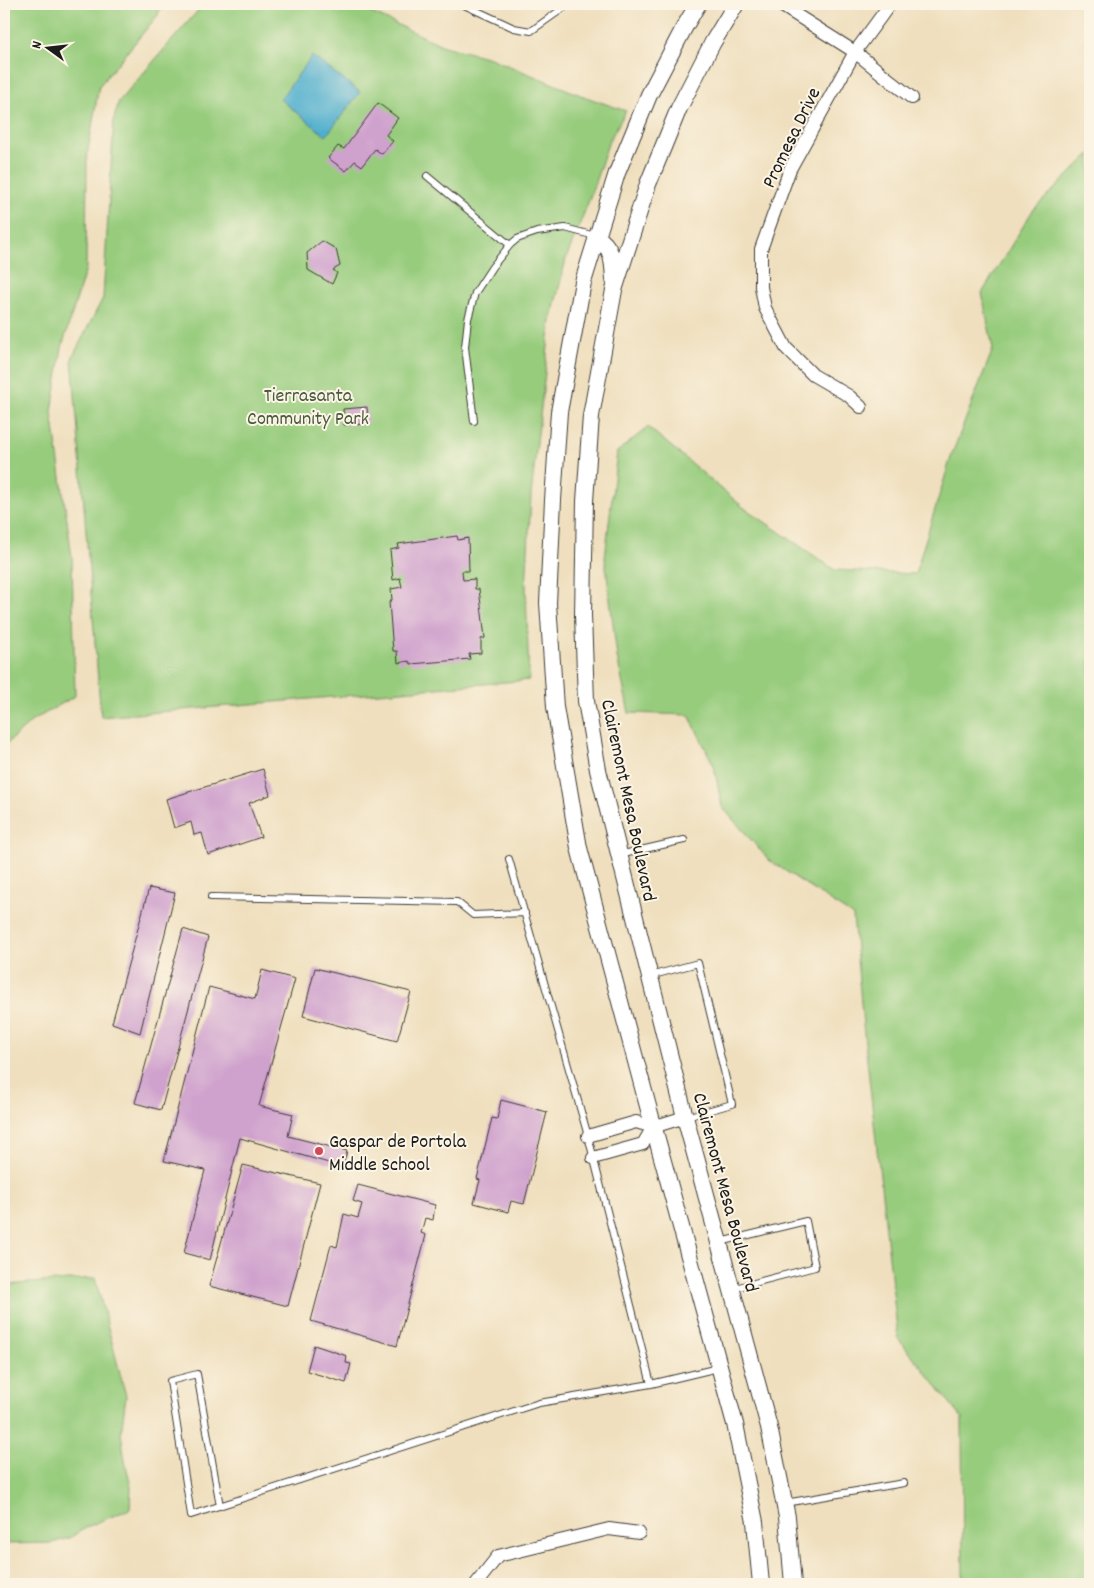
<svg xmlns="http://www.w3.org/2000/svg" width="1094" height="1588" font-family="Dekko,sans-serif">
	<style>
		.green { fill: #97cc7d; stroke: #5a744c }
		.water { fill: #4fafce; stroke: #366675 }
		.building { fill: #cfa1cd }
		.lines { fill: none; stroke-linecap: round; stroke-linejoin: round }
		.service-casing { stroke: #3c3934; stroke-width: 8 }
		.minor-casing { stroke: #3c3934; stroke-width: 14 }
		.secondary-casing { stroke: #3c3934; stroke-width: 18 }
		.service { stroke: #fff; stroke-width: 6 }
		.minor { stroke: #fff; stroke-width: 12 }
		.secondary { stroke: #fff; stroke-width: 16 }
		.poi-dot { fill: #d1495b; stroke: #fcf5e5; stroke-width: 2 }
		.labels { text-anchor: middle; stroke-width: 4; stroke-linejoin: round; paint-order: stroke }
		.street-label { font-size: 20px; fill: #1c1c1c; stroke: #fcf5e5 }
		.park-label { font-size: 20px; fill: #475a3e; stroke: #fcf5e5 }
		.poi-label { font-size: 20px; fill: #1c1c1c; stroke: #fcf5e5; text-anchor: start }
	</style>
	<rect width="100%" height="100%" fill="#fcf5e5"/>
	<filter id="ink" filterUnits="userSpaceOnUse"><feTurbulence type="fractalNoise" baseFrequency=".02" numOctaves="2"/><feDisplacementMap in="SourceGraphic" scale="10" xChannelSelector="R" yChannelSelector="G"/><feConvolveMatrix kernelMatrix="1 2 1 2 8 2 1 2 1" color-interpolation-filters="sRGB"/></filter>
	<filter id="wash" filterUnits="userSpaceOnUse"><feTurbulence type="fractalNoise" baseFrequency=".0096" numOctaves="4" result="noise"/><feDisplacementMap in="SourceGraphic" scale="20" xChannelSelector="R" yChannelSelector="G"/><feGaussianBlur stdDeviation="1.12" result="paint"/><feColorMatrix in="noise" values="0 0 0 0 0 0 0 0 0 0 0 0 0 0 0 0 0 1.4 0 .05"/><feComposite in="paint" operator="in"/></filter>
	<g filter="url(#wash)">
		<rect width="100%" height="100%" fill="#efdfbe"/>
		<path class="green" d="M 4,4 L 161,4 L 158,15 L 99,86 L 87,156 L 86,268 L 62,347 L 52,412 L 72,557 L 75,696 L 32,721 L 4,746 Z
			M 246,4 L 329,4 L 359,7 L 444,46 L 490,58 L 583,96 L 626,111 L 609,141 L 588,203 L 566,259 L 551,320 L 531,495 L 526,589 L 529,680 L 101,717 L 72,358 L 103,298 L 114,118 L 119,101 L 201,7 Z
			M 1090,154 L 1090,1584 L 963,1584 L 962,1418 L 898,1338 L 863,1024 L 853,916 L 769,860 L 722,807 L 714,766 L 689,715 L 629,713 L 617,657 L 605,558 L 617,452 L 648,427 L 743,507 L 835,570 L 915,574 L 952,454 L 993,349 L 982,293 L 1033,210 Z
			M 95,1278 L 126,1396 L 121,1433 L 125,1461 L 131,1487 L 130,1509 L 91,1525 L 69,1538 L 52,1543 L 4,1544 L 4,1285 Z"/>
		<path class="water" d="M 312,56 L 360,92 L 326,136 L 280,99 Z"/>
		<g id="blocks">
			<path class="building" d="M 378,103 L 398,118 L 386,135 L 393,141 L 382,154 L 375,149 L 362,166 L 355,161 L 346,171 L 328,158 L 338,146 L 344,149 Z
				M 322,241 L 336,249 L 340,266 L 333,270 L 337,273 L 332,284 L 308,270 L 307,253 Z
				M 367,407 L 368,424 L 344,425 L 343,409 Z
				M 457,536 L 458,540 L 468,538 L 469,571 L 462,571 L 463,580 L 475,579 L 475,589 L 479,589 L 485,638 L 481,639 L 481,653 L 469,654 L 470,659 L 411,664 L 409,661 L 398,663 L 397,651 L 393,651 L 389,602 L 392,600 L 391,589 L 402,587 L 400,578 L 393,580 L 390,550 L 399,548 L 398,544 Z
				M 263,769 L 270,795 L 249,803 L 261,837 L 208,855 L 202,833 L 194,835 L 191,822 L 174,828 L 166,799 Z
				M 149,888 L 175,893 L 140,1033 L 112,1023 Z
				M 183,929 L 208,937 L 161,1110 L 135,1103 Z
				M 315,968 L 411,992 L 397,1041 L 303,1016 Z
				M 262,970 L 295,979 L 259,1106 L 293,1114 L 288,1136 L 347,1151 L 343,1167 L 240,1138 L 210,1260 L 184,1253 L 205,1170 L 164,1161 L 209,987 L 255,999 Z
				M 501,1100 L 547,1112 L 524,1204 L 511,1201 L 508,1212 L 474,1203 L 480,1180 L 477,1179 L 492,1118 L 497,1119 Z
				M 243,1165 L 320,1183 L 288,1306 L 209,1286 Z
				M 358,1185 L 435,1205 L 433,1220 L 425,1218 L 421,1233 L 426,1235 L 397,1346 L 311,1321 L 331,1245 L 337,1247 L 344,1214 L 358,1218 L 362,1204 L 353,1201 Z
				M 314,1345 L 347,1356 L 346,1363 L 351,1364 L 346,1383 L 307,1371 Z"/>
		</g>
	</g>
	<g filter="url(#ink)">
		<use href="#blocks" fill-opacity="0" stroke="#3c3934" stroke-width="1"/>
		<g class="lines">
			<g class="service-casing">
				<path id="service" d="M 462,4 L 514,28 L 531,31 L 569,4
					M 427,176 L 510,245
					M 474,421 L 465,347 L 468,319 L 475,293 L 492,267 L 510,245 L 517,239 L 537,232 L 565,228 L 595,236
					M 619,855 L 684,840
					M 509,859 L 588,1136 L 651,1384 L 718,1368
					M 211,897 L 457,902 L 473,915 L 525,913
					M 650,976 L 698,963 L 732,1104 L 686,1117
					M 720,1242 L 806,1221 L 815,1267 L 731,1289
					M 785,1503 L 904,1483
					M 220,1506 L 197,1374 L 170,1381 L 191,1515 L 539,1403 L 651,1384"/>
			</g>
			<g class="minor-casing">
				<path id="minor" d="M 779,4 L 855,52 L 912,98
					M 861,407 L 849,396 L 813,375 L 786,348 L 765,308 L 761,287 L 761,249 L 790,169 L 855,52 L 890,4
					M 588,1136 L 636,1122 L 653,1127 L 685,1117
					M 593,1158 L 643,1144 L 653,1127
					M 476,1584 L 498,1556 L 609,1529 L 639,1533"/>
			</g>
			<g class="secondary-casing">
				<path id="secondary" d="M 698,4 L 685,26 L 649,95 L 617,173 L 583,282 L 559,412 L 553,500 L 548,603 L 555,707 L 579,848 L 646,1099 L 735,1424 L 755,1522 L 761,1584
					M 736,4 L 713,42 L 679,108 L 648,184 L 614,290 L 591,416 L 585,501 L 583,615 L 586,701 L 598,770 L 685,1117 L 769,1427 L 787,1517 L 793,1584
					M 596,237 C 613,246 613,263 614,280"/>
			</g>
			<use href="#service" class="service"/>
			<use href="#minor" class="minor"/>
			<use href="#secondary" class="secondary"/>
		</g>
	</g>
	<circle class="poi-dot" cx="319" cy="1151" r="5"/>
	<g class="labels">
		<g class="street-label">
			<text transform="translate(790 137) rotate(-64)" y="7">Promesa Drive</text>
			<text transform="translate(630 800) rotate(78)" y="7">Clairemont Mesa Boulevard</text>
			<text transform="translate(727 1192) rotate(75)" y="7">Clairemont Mesa Boulevard</text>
		</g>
		<g class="park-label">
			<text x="308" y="401">Tierrasanta<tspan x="308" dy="23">Community Park</tspan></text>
		</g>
		<g class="poi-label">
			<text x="329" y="1147">Gaspar de Portola<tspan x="329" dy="23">Middle School</tspan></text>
		</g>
	</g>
	<rect width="1094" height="1588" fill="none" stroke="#fcf5e5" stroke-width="20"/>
	<g transform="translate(48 48) rotate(285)" stroke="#fcf5e5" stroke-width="4" paint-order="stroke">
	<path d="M0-4L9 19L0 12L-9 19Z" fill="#1c1c1c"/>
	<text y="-8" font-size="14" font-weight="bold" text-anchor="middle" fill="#1c1c1c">N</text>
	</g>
</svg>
